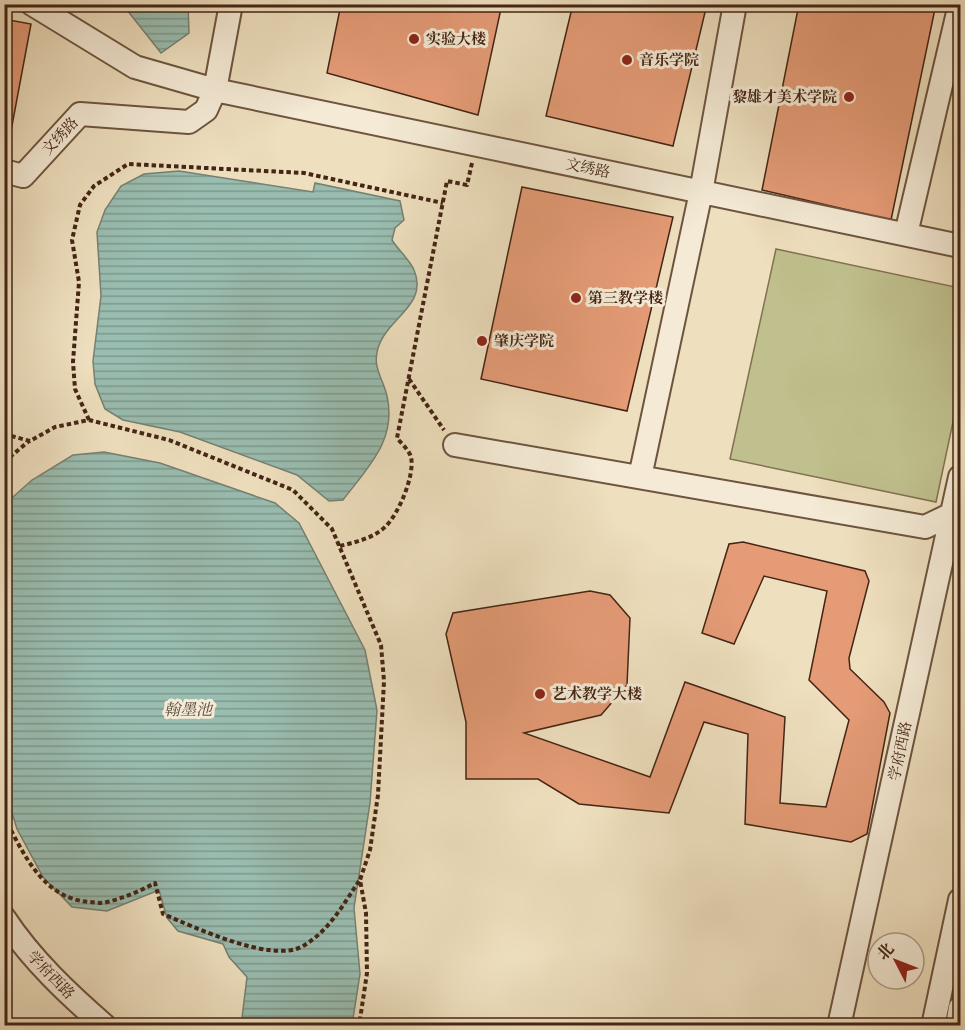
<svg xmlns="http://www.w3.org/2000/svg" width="965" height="1030" font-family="'Libre Caslon Text','Noto Serif SC',serif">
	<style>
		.green { fill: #bfc08d; stroke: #827251; stroke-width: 1.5 }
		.water { fill: url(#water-rules); stroke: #778072; stroke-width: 1.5 }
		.building { fill: #e49b76; stroke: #442515; stroke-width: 1.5 }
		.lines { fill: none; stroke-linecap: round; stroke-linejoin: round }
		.minor-casing { stroke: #6e543f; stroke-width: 26 }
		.path { stroke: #442515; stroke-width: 4; stroke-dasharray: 4.5 3; stroke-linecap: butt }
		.minor { stroke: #f4ead5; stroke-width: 22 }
		.poi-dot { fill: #8f2418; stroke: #f4ead5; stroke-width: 2 }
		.labels { text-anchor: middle; stroke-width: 6; stroke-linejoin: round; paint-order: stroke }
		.poi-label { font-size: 15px; font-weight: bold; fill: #442515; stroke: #f4ead5; text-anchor: start }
		.street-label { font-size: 15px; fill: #442515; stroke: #f4ead5 }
		.water-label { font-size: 16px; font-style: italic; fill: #594b3c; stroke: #f4ead5 }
	</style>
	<defs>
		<pattern id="water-rules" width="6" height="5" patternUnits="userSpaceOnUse" patternTransform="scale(1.5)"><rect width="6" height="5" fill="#99bdb0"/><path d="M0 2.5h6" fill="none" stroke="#7e998e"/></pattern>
	</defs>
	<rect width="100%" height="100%" fill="#eedfbe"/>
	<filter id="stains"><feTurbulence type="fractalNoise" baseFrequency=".00333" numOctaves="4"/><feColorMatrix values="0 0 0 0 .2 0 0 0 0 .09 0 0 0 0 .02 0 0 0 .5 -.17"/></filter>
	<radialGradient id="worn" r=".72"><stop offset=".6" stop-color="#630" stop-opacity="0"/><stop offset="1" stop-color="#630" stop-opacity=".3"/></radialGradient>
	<path class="green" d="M 776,249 L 960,288 L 960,389 L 936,502 L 730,459 Z"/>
	<path class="water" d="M 123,5 L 188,5 L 189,33 L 161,53 Z
		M 179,171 L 313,192 L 315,183 L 400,201 L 404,220 L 395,228 L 392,240 C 398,250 410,260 414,270 C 429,305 387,318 378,348 C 372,368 383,378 387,396 C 397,440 368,467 343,500 L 329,501 L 297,475 L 180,432 L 123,420 L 105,409 L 95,384 L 93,361 L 101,296 L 97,232 L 105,210 L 121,186 L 144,174 Z
		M 104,452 L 160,463 L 275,503 L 299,523 L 365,650 L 377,710 L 370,803 L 354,908 L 360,974 L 352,1025 L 237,1025 L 242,1018 L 247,977 L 229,957 L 223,944 L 178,931 L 167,918 L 159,890 L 107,911 L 72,907 L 43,877 L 17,829 L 4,787 L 5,504 L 32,480 L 73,455 Z"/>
	<path class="building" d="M 341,4 L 502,4 L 478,115 L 327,73 Z
		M 573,4 L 707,4 L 673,146 L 546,116 Z
		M 799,4 L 936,4 L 891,220 L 762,190 Z
		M 4,19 L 31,24 L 8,147 L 4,146 Z
		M 522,187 L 673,217 L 627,411 L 481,379 Z
		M 743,542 L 865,571 L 869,581 L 849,658 L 850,669 L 884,702 L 890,713 L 867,834 L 851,842 L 745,824 L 748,734 L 704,722 L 669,813 L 579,804 L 538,779 L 466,779 L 466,722 L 446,634 L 453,613 L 590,591 L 610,595 L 630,618 L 627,685 L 601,715 L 524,733 L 650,777 L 685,682 L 785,717 L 780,803 L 826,807 L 849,720 L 809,680 L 827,591 L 764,576 L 734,644 L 702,633 L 729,544 Z"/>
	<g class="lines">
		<g class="minor-casing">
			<path id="minor" d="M 32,4 L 135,67 L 215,90 L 960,246
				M 4,171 L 23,176 L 80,114 L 189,122 L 206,110 L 215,90 L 231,4
				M 906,234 L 960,4
				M 455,445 L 925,527 L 952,514 L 960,515
				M 640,477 L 701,192 L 735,4
				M 4,918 C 31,959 68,994 105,1026
				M 839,1026 L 960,477
				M 933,1026 L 960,900
				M 957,1026 L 960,1008"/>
		</g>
		<path class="path" d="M 409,379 L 444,430
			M 89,420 L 75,389 L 73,362 L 79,282 L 72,240 L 80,205 L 94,186 L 128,164 L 304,173 L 443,203
			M 4,434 L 30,441 L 55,427 L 89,420 L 169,440 L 293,490 L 332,529 L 381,645 L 384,681 L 378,795 L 370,850 L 360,880 L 366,913 L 367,973 L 359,1026
			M 4,462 L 29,441
			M 340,546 C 356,542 374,538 386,526 C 399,513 415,475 411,457 C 409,450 401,443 397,438 L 447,181 L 467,185 L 472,163
			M 4,817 C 24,854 42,898 89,902 C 95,902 101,904 107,902 C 124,898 140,891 155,883 L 163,914 C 194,927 272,964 303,946 C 329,931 343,905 359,881"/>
		<use href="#minor" class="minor"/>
	</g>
	<g class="poi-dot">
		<circle cx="414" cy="39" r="6"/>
		<circle cx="627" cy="60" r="6"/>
		<circle cx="849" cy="97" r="6"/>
		<circle cx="576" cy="298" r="6"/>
		<circle cx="482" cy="341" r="6"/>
		<circle cx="540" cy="694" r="6"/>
	</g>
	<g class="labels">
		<g class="poi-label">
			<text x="426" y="44">实验大楼</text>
			<text x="639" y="65">音乐学院</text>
			<text x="837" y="102" text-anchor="end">黎雄才美术学院</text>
			<text x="588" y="303">第三教学楼</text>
			<text x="494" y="346">肇庆学院</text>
			<text x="552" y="699">艺术教学大楼</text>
		</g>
		<g class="street-label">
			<text transform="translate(60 136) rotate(-47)" y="5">文绣路</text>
			<text transform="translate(588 168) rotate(12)" y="5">文绣路</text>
			<text transform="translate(900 751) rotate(-78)" y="5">学府西路</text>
			<text transform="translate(51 975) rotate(46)" y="5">学府西路</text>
		</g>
		<g class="water-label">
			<text x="188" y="715">翰墨池</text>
		</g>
	</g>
	<rect width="965" height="1030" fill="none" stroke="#eedfbe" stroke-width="24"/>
	<rect x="6" y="6" width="953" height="1018" fill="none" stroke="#442515" stroke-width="3"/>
	<rect x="12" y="12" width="941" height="1006" fill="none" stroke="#442515" stroke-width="1.5"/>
	<g transform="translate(896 961) rotate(312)"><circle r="28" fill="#f4ead5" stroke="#ae9b88" stroke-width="1.5"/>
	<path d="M0-4.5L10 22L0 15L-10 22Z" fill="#8f2418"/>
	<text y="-9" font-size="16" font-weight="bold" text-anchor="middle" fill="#442515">北</text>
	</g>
	<rect width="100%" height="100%" filter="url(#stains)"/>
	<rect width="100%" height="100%" fill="url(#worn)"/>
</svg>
